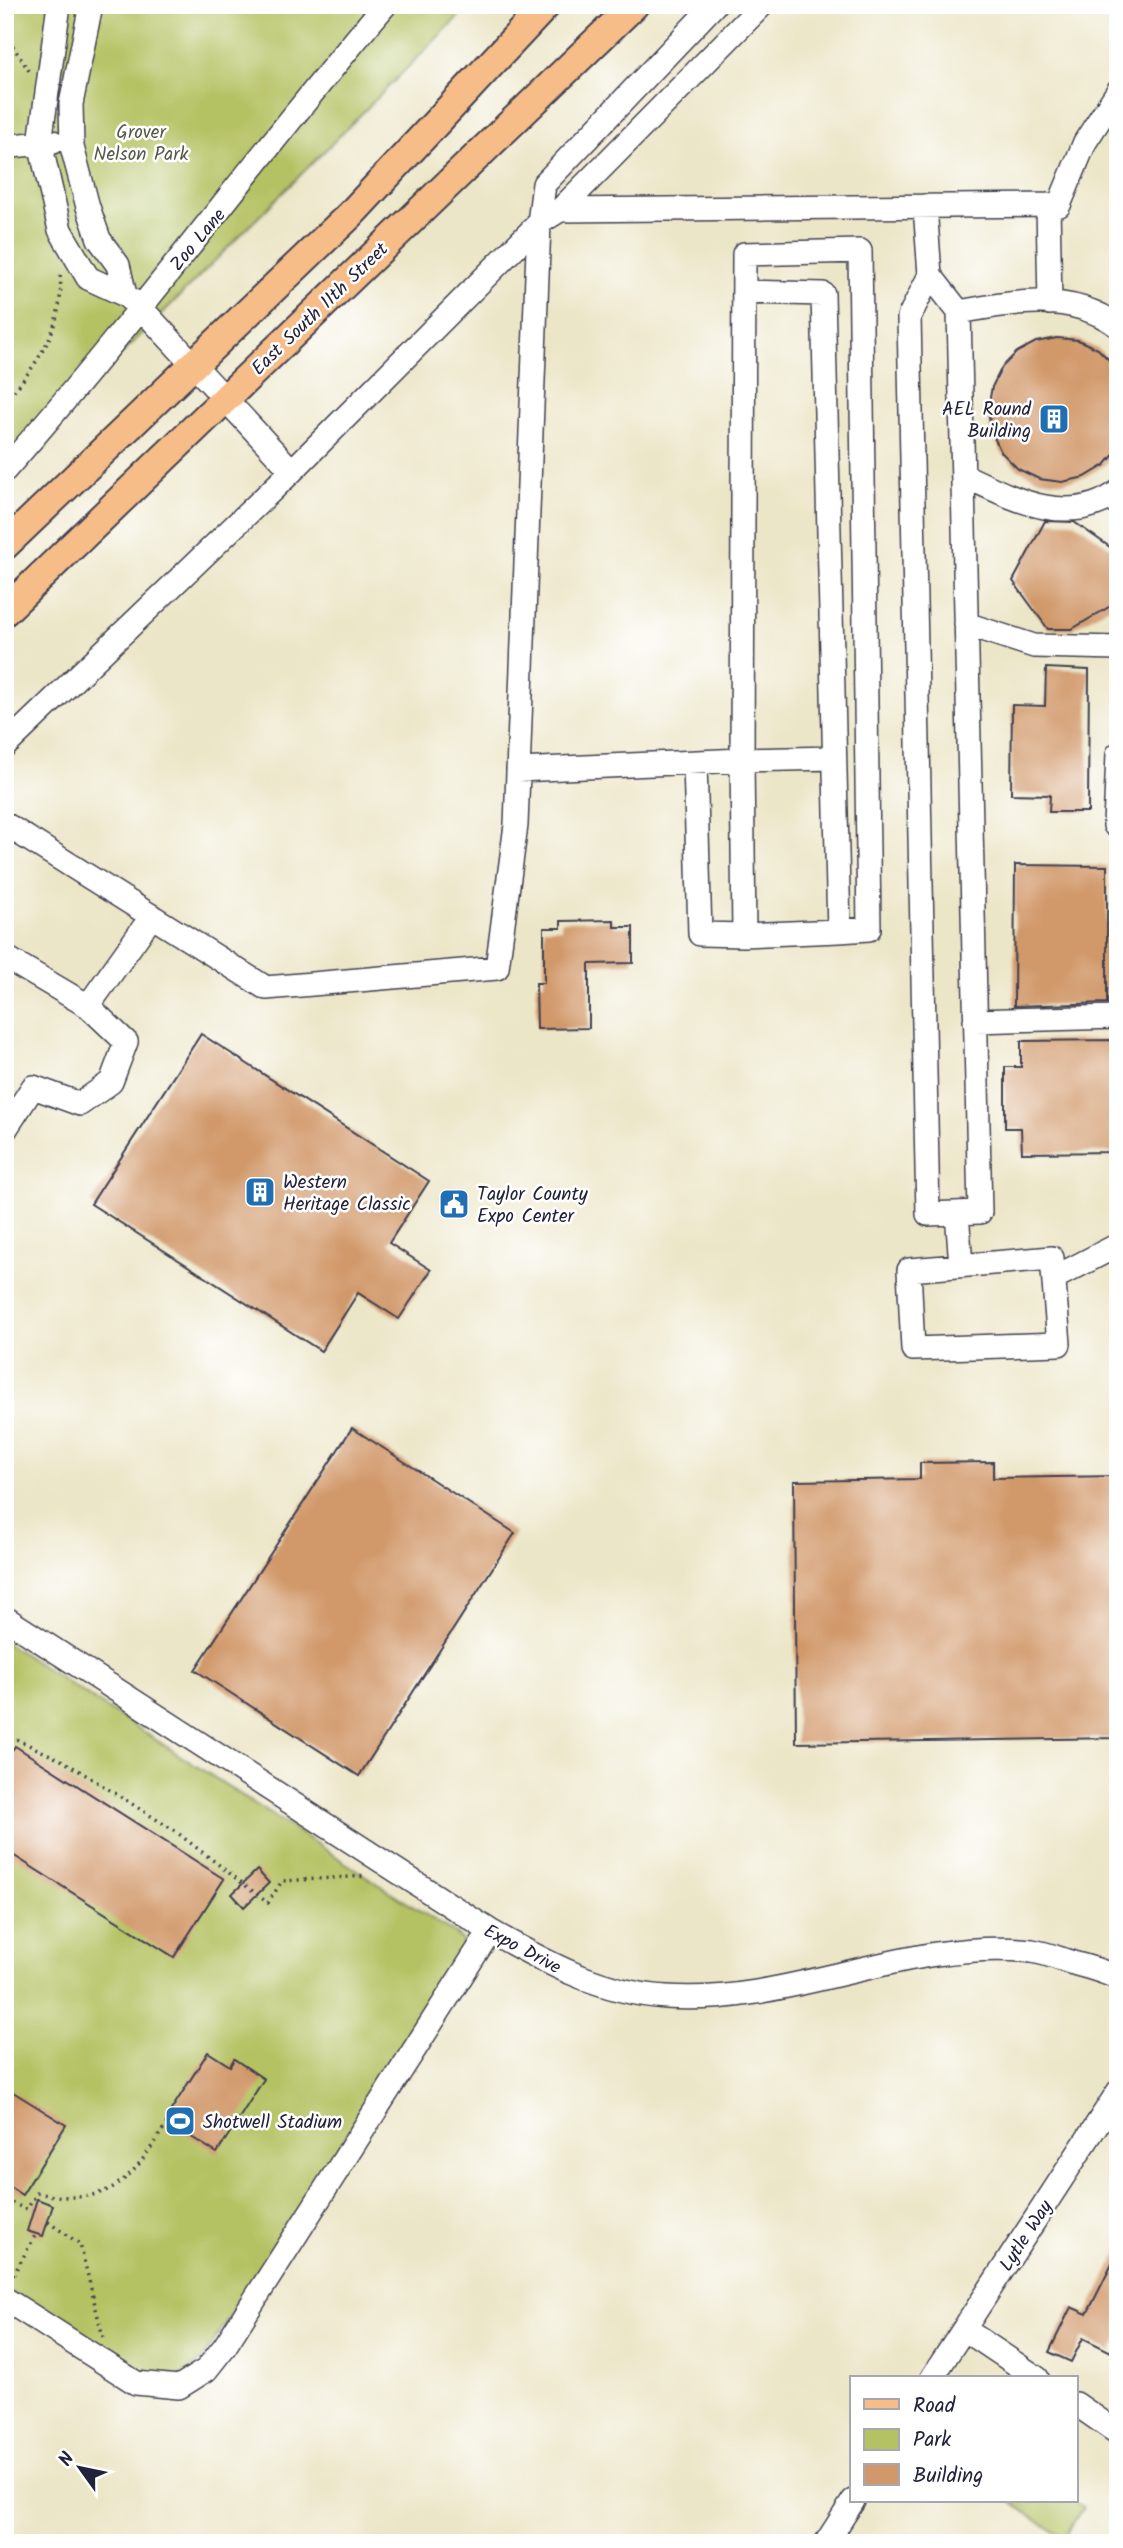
<svg xmlns="http://www.w3.org/2000/svg" width="1123" height="2548" font-family="Kalam,sans-serif">
	<style>
		.green { fill: #b5c264; stroke: #6c7250; stroke-width: 2 }
		.building { fill: #d1996b }
		.lines { fill: none; stroke-linecap: round; stroke-linejoin: round }
		.minor-casing { stroke: #403f50; stroke-width: 26 }
		.major-casing { stroke: #403f50; stroke-width: 32 }
		.path { stroke: #403f50; stroke-width: 3.5; stroke-dasharray: 2 5; stroke-linecap: butt }
		.minor { stroke: #fff; stroke-width: 23 }
		.major { stroke: #f7bd88; stroke-width: 28 }
		.labels { text-anchor: middle; stroke-width: 5; stroke-linejoin: round; paint-order: stroke }
		.park-label { font-size: 19px; fill: #555a49; stroke: #fff }
		.street-label { font-size: 19px; fill: #22223b; stroke: #fff }
		.poi-label { font-size: 19px; fill: #22223b; stroke: #fff; text-anchor: start }
	</style>
	<rect width="100%" height="100%" fill="#fff"/>
	<filter id="ink" filterUnits="userSpaceOnUse"><feTurbulence type="fractalNoise" baseFrequency=".0143" numOctaves="2"/><feDisplacementMap in="SourceGraphic" scale="14" xChannelSelector="R" yChannelSelector="G"/><feConvolveMatrix kernelMatrix="1 2 1 2 8 2 1 2 1" color-interpolation-filters="sRGB"/></filter>
	<filter id="wash" filterUnits="userSpaceOnUse"><feTurbulence type="fractalNoise" baseFrequency=".00686" numOctaves="4" result="noise"/><feDisplacementMap in="SourceGraphic" scale="28" xChannelSelector="R" yChannelSelector="G"/><feGaussianBlur stdDeviation="1.57" result="paint"/><feColorMatrix in="noise" values="0 0 0 0 0 0 0 0 0 0 0 0 0 0 0 0 0 1.4 0 .05"/><feComposite in="paint" operator="in"/></filter>
	<g filter="url(#wash)">
		<rect width="100%" height="100%" fill="#ece6c8"/>
		<path class="green" d="M 5,5 L 470,5 L 5,471 Z
			M 5,1642 L 457,1935 L 463,1942 L 464,1954 L 201,2361 L 178,2378 L 152,2379 L 5,2289 Z
			M 1009,2501 L 1073,2501 L 1083,2508 L 1064,2538 Z"/>
		<g id="blocks">
			<path class="building" d="M 1057,338 L 1078,340 L 1098,349 L 1118,369 L 1118,450 L 1105,465 L 1085,477 L 1062,482 L 1039,479 L 1018,469 L 1001,452 L 991,431 L 988,408 L 992,387 L 1002,367 L 1017,352 L 1036,342 Z
				M 1045,521 L 1074,522 L 1110,547 L 1118,547 L 1118,607 L 1109,607 L 1072,629 L 1048,629 L 1013,581 Z
				M 1046,668 L 1089,670 L 1088,812 L 1049,812 L 1050,795 L 1011,794 L 1012,705 L 1045,706 Z
				M 1015,865 L 1107,866 L 1107,1003 L 1014,1006 Z
				M 614,920 L 614,927 L 633,927 L 633,963 L 589,964 L 589,1028 L 537,1029 L 536,983 L 544,983 L 544,928 L 561,928 L 561,921 Z
				M 201,1034 L 429,1181 L 389,1243 L 431,1270 L 399,1319 L 358,1293 L 321,1351 L 91,1204 Z
				M 1118,1040 L 1118,1152 L 1022,1153 L 1021,1128 L 1005,1128 L 1005,1067 L 1021,1067 L 1021,1041 Z
				M 352,1428 L 515,1533 L 359,1776 L 195,1670 Z
				M 993,1462 L 993,1478 L 1118,1476 L 1118,1738 L 796,1743 L 794,1481 L 920,1479 L 920,1463 Z
				M 15,1746 L 224,1879 L 174,1957 L 5,1850 L 5,1761 Z
				M 257,1870 L 269,1883 L 244,1907 L 232,1894 Z
				M 208,2052 L 230,2066 L 234,2059 L 264,2079 L 217,2153 L 185,2133 L 189,2128 L 168,2115 Z
				M 5,2087 L 66,2125 L 22,2195 L 5,2184 Z
				M 37,2199 L 53,2205 L 43,2236 L 27,2231 Z
				M 1118,2252 L 1118,2338 L 1111,2352 L 1083,2338 L 1071,2362 L 1049,2352 L 1071,2307 L 1087,2314 Z"/>
		</g>
	</g>
	<g filter="url(#ink)">
		<use href="#blocks" fill-opacity="0" stroke="#403f50" stroke-width="2"/>
		<g class="lines">
			<g class="minor-casing">
				<path id="minor" d="M 91,5 L 71,104 L 72,147 L 88,207 L 99,239 L 118,265 L 125,295
					M 5,142 L 12,146 L 53,142
					M 1048,205 L 1050,303
					M 925,206 L 930,275 L 909,317 L 928,1214 L 980,1212 L 959,312 L 930,275
					M 560,210 L 762,5
					M 539,223 L 560,210 L 1059,205 L 1085,142 L 1118,91
					M 539,223 L 544,184 L 714,5
					M 959,312 C 1012,302 1071,291 1118,326
					M 5,470 C 138,319 255,158 385,5
					M 963,475 C 1012,498 1068,529 1118,492
					M 966,624 L 1034,646 L 1118,648
					M 5,746 L 292,471 L 142,309 L 125,295 L 88,278 L 60,230 L 40,143 L 59,5
					M 1118,754 L 1115,825 L 1118,827
					M 834,758 L 742,760 L 744,254 L 860,251 L 869,929 L 839,931
					M 695,763 L 700,934 L 744,935
					M 518,770 L 742,760 L 744,935 L 839,931 L 823,294 L 744,292
					M 5,824 L 266,988 L 497,968 L 516,825 L 539,223 L 292,471
					M 5,957 L 88,1006
					M 975,1021 L 1118,1017
					M 5,1130 L 33,1087 L 80,1104 L 111,1082 L 126,1042 L 88,1006 L 152,916
					M 957,1213 L 961,1265
					M 1052,1258 L 1059,1344 L 913,1349 L 909,1270 Z
					M 1054,1278 L 1118,1245
					M 5,1618 L 490,1931 C 545,1962 601,1993 666,1997 C 791,2006 907,1937 1032,1951 C 1046,1953 1060,1959 1073,1963 C 1088,1967 1104,1971 1118,1978
					M 5,2299 L 136,2383 L 179,2387 L 206,2370 L 225,2346 L 490,1931
					M 964,2329 L 1037,2378
					M 932,2378 L 1118,2092
					M 1076,2404 L 1118,2433
					M 826,2543 L 853,2501"/>
			</g>
			<g class="major-casing">
				<path id="major" d="M 5,545 L 351,214 L 546,5
					M 5,611 L 634,5"/>
			</g>
			<path class="path" d="M 5,34 L 29,71
				M 5,402 C 38,363 65,327 60,273
				M 10,1736 L 65,1762 L 175,1831 L 268,1903 L 282,1881 L 367,1876
				M 5,2201 L 27,2209 L 37,2193 C 115,2209 133,2176 171,2117
				M 48,2222 L 80,2244 L 103,2337
				M 10,2281 L 36,2234"/>
			<use href="#minor" class="minor"/>
			<use href="#major" class="major"/>
		</g>
	</g>
	<defs>
		<g id="building-square" transform="scale(1.575)"><rect x="-9" y="-9" width="18" height="18" rx="4" fill="#1f6fb2" stroke="#fff"/><path d="M-4-6H4V6H1V3H-1V6H-4ZM-2.5-4.3h1.7v1.8h-1.7ZM.8-4.3h1.7v1.8H.8ZM-2.5-1h1.7V.8h-1.7ZM.8-1h1.7V.8H.8Z" fill="#fff"/></g>
		<g id="civic-square" transform="scale(1.575)"><rect x="-9" y="-9" width="18" height="18" rx="4" fill="#1f6fb2" stroke="#fff"/><path d="M-.6-6.5H3V-4.5H.6V-3L4-1V1h2V6H-6V1h2V-1L-.6-3ZM-1.2 2.5V6h2.4V2.5Z" fill="#fff"/></g>
		<g id="stadium-square" transform="scale(1.575)"><rect x="-9" y="-9" width="18" height="18" rx="4" fill="#1f6fb2" stroke="#fff"/><path d="M0-5a6.5 5 0 1 0 0 10a6.5 5 0 1 0 0-10ZM-3.5-1.8h7v3.6h-7Z" fill="#fff"/></g>
	</defs>
	<g fill-rule="evenodd">
		<use href="#building-square" x="1054" y="419"/>
		<use href="#building-square" x="260" y="1192"/>
		<use href="#civic-square" x="454" y="1204"/>
		<use href="#stadium-square" x="180" y="2121"/>
	</g>
	<g class="labels">
		<g class="park-label">
			<text x="141" y="138">Grover<tspan x="141" dy="22">Nelson Park</tspan></text>
		</g>
		<g class="street-label">
			<text transform="translate(197 239) rotate(-50)" y="7">Zoo Lane</text>
			<text transform="translate(319 308) rotate(-44)" y="7">East South 11th Street</text>
			<text transform="translate(523 1948) rotate(28)" y="7">Expo Drive</text>
			<text transform="translate(1025 2235) rotate(-57)" y="7">Lytle Way</text>
		</g>
		<g class="poi-label">
			<text x="1031" y="415" text-anchor="end">AEL Round<tspan x="1031" dy="22">Building</tspan></text>
			<text x="283" y="1188">Western<tspan x="283" dy="22">Heritage Classic</tspan></text>
			<text x="477" y="1200">Taylor County<tspan x="477" dy="22">Expo Center</tspan></text>
			<text x="203" y="2128">Shotwell Stadium</text>
		</g>
	</g>
	<rect width="1123" height="2548" fill="none" stroke="#fff" stroke-width="28"/>
	<rect x="850" y="2376" width="228" height="126" fill="#ffffff" stroke="#a7a7b1" stroke-width="2"/>
	<rect x="864" y="2399" width="35" height="10" fill="#f7bd88" stroke="#a7a7b1" stroke-width="2"/>
	<text x="913" y="2412" font-size="21" fill="#22223b">Road</text>
	<rect x="864" y="2429" width="35" height="21" fill="#b5c264" stroke="#a7a7b1" stroke-width="2"/>
	<text x="913" y="2446" font-size="21" fill="#22223b">Park</text>
	<rect x="864" y="2464" width="35" height="21" fill="#d1996b" stroke="#a7a7b1" stroke-width="2"/>
	<text x="913" y="2482" font-size="21" fill="#22223b">Building</text>
	<g transform="translate(80 2468) rotate(303)" stroke="#ffffff" stroke-width="5" paint-order="stroke">
	<path d="M0-5L12 26L0 18L-12 26Z" fill="#22223b"/>
	<text y="-10" font-size="19" font-weight="bold" text-anchor="middle" fill="#22223b">N</text>
	</g>
</svg>
